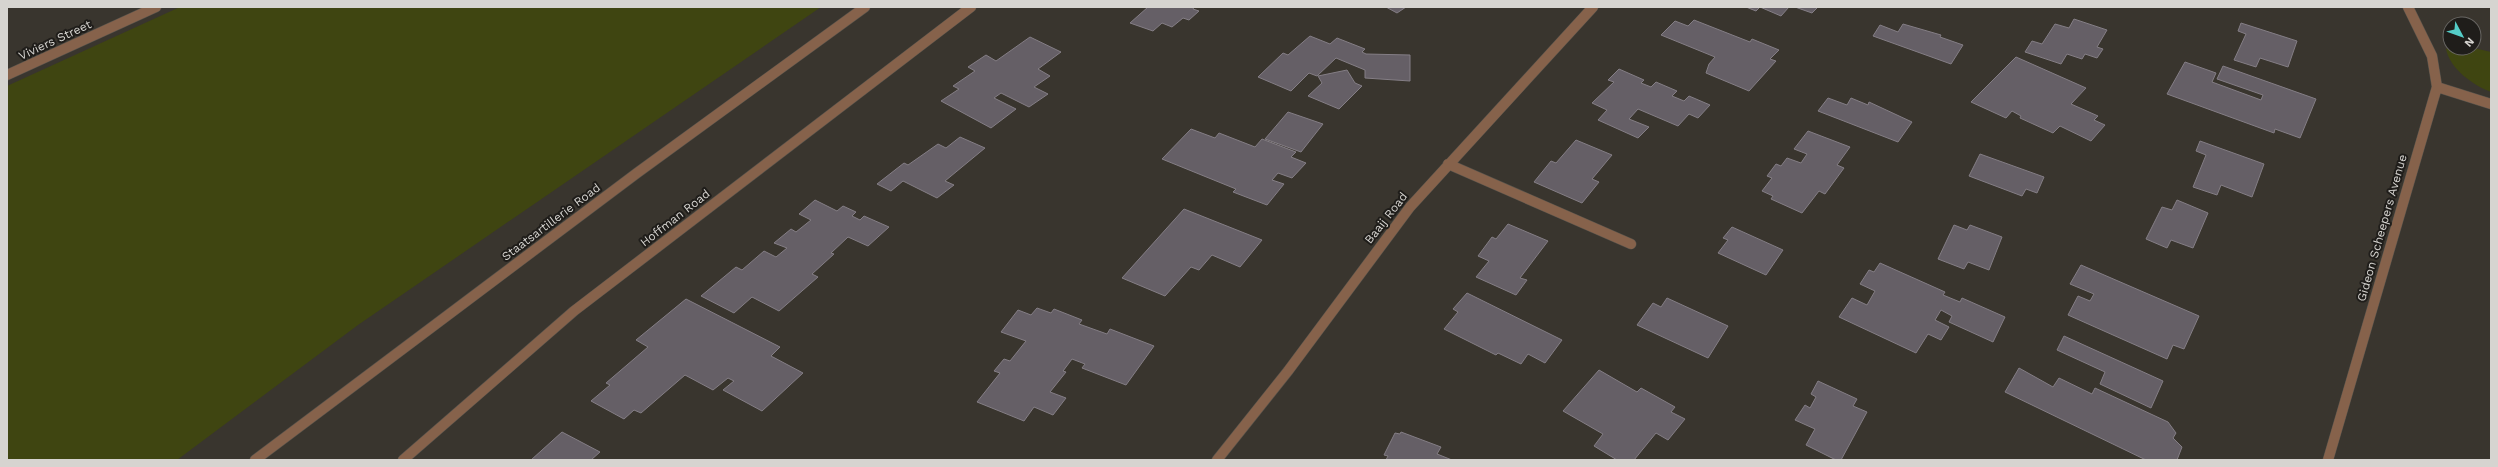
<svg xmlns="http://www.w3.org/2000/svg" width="2498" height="467" font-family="'Work Sans',sans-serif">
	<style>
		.green { fill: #3f4511 }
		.building { fill: #655f66; stroke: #847e85 }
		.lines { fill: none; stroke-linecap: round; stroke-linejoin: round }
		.minor-casing { stroke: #55524b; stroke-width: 11 }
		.minor { stroke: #86624b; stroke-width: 10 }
		.labels { text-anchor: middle; stroke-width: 4; stroke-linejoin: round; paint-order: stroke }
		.street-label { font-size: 12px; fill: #d6d4d0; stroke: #1f1d1a }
	</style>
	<rect width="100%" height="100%" fill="#39352e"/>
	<path class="green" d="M 180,7 L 821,7 L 358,325 L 177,460 L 7,460 L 7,86 Z
		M 2450,47 L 2474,48 L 2491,52 L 2491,92 C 2473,85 2450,69 2446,49 Z"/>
	<path class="building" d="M 1148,7 L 1194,7 L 1193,9 L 1199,11 L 1189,20 L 1183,18 L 1172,27 L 1162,23 L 1153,31 L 1130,23 Z
		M 1386,7 L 1406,7 L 1397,13 Z
		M 1746,7 L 1789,7 L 1781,16 L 1760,7 L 1756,11 Z
		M 1795,7 L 1818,7 L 1812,13 Z
		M 2074,19 L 2107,30 L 2097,47 L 2103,49 L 2097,58 L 2085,54 L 2082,59 L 2067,54 L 2061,64 L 2025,52 L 2032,41 L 2042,44 L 2055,24 L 2069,28 Z
		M 1694,20 L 1750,42 L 1752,39 L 1779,50 L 1770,59 L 1776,61 L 1749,91 L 1706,73 L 1709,64 L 1715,57 L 1661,35 L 1675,21 L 1688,26 Z
		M 2241,23 L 2297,41 L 2288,67 L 2260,58 L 2256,67 L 2234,60 L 2246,34 L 2238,31 Z
		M 1903,24 L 1941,35 L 1940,37 L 1963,45 L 1951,64 L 1873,36 L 1880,25 L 1898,32 Z
		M 1310,36 L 1330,44 L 1337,38 L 1365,49 L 1362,52 L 1366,54 L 1410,55 L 1410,81 L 1365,78 L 1365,70 L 1336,58 L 1317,76 L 1309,73 L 1291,91 L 1258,77 L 1283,53 L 1288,55 Z
		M 1030,37 L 1061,52 L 1038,69 L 1050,76 L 1034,87 L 1048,94 L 1029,107 L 1001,93 L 994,98 L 1016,109 L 991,128 L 941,101 L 959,89 L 953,86 L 975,71 L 968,67 L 986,55 L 996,61 Z
		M 2016,57 L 2086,88 L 2071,104 L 2098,116 L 2094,120 L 2105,125 L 2091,141 L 2060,126 L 2053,133 L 2020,118 L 2021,116 L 2012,111 L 2006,118 L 1971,102 Z
		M 2185,62 L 2216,73 L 2212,82 L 2261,100 L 2263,95 L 2217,79 L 2223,66 L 2316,99 L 2300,138 L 2275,129 L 2274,133 L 2167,94 Z
		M 1619,69 L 1644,80 L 1641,83 L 1651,87 L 1656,82 L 1677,91 L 1672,96 L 1684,101 L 1689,96 L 1710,105 L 1698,118 L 1689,114 L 1678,126 L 1638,109 L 1629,119 L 1649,127 L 1638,138 L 1598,120 L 1607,110 L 1592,103 L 1614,82 L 1608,80 Z
		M 1347,70 L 1355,83 L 1362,86 L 1339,109 L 1308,96 L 1322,83 L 1318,76 Z
		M 1828,98 L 1847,105 L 1851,98 L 1868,105 L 1869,102 L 1912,122 L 1898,142 L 1818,111 Z
		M 1288,112 L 1323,124 L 1301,152 L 1265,139 Z
		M 1191,129 L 1215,138 L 1219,133 L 1255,147 L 1262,139 L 1296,152 L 1291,157 L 1306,163 L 1292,178 L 1278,173 L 1272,180 L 1284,184 L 1267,205 L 1233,192 L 1236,189 L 1162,159 Z
		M 1808,131 L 1850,147 L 1837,165 L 1844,168 L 1825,194 L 1819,191 L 1802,213 L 1771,199 L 1773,196 L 1762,191 L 1772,178 L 1767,176 L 1776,164 L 1781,166 L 1787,158 L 1801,163 L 1807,154 L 1794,149 Z
		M 960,137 L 985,148 L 945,181 L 954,185 L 937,198 L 903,181 L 891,191 L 877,184 L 904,163 L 908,165 L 938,144 L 946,148 Z
		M 1576,140 L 1612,155 L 1592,179 L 1599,182 L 1582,203 L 1534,182 L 1551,161 L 1556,163 Z
		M 2200,141 L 2264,164 L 2252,197 L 2221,185 L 2217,195 L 2193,187 L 2206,155 L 2196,151 Z
		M 1980,154 L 2044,177 L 2037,193 L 2026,189 L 2022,196 L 1969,176 Z
		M 815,200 L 837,211 L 843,206 L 856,212 L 852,216 L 860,220 L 864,216 L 889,227 L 868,246 L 848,237 L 831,253 L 834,254 L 812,274 L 818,277 L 779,311 L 752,297 L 734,313 L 701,296 L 736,267 L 742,270 L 764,251 L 776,257 L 787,248 L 774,243 L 791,229 L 796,232 L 811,220 L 799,214 Z
		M 2177,200 L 2208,213 L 2193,248 L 2171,240 L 2167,248 L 2146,239 L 2162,207 L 2172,210 Z
		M 1184,209 L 1262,240 L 1240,267 L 1212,255 L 1199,270 L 1191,267 L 1165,296 L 1122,278 Z
		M 1508,224 L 1548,241 L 1520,278 L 1527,280 L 1516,295 L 1476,277 L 1489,261 L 1478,256 L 1492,237 L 1496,239 Z
		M 1954,225 L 1967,230 L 1970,225 L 2002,237 L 1989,270 L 1968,262 L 1964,269 L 1938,259 Z
		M 1732,227 L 1783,250 L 1766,275 L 1718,253 L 1728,240 L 1723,238 Z
		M 1880,263 L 1945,292 L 1943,295 L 1960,302 L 1962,298 L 2005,317 L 1993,342 L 1949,322 L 1952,316 L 1941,310 L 1935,320 L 1949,327 L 1941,340 L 1928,334 L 1916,353 L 1839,317 L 1852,298 L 1867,305 L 1875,291 L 1860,284 L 1869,270 L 1874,272 Z
		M 2081,265 L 2199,316 L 2184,349 L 2173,345 L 2167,359 L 2068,315 L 2078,296 L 2090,301 L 2094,294 L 2070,284 Z
		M 1467,293 L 1562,340 L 1545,363 L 1528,354 L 1521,364 L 1498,353 L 1496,355 L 1444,329 L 1458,312 L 1453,309 Z
		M 1667,298 L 1728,326 L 1708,358 L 1637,325 L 1653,303 L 1661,307 Z
		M 686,299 L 780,347 L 771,356 L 803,373 L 762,411 L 723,390 L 734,381 L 728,378 L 713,390 L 685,375 L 641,413 L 634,410 L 624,419 L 591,401 L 610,385 L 606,383 L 648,347 L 636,340 Z
		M 1037,308 L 1051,313 L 1054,309 L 1082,320 L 1079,324 L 1107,334 L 1110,329 L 1154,346 L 1126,385 L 1082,368 L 1085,364 L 1072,359 L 1063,371 L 1066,372 L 1050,392 L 1066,398 L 1053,415 L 1034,407 L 1024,421 L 977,402 L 1000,373 L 994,371 L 1004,359 L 1010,361 L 1026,341 L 1001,332 L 1018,310 L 1031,315 Z
		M 2064,336 L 2163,381 L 2151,408 L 2100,384 L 2105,372 L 2057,350 Z
		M 2019,368 L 2053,387 L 2059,378 L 2092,394 L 2095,388 L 2168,422 L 2176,433 L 2173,438 L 2182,447 L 2177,460 L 2146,460 L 2005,392 Z
		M 1599,370 L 1637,392 L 1641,388 L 1675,407 L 1671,412 L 1685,419 L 1668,440 L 1656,433 L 1634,460 L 1617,460 L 1594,446 L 1603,434 L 1563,411 Z
		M 1818,381 L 1857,399 L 1853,406 L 1867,412 L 1841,460 L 1836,460 L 1806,445 L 1815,429 L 1795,420 L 1805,405 L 1810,408 L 1816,397 L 1811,394 Z
		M 562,432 L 600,452 L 591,460 L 531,460 Z
		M 1401,432 L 1441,447 L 1437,454 L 1452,460 L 1386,460 L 1388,456 L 1384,455 L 1395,433 L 1400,434 Z"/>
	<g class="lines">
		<g class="minor-casing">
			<path id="minor" d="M 7,75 L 156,7
				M 2437,87 L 2491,104
				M 1448,164 L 1631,244
				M 255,460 L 637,173 L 865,7
				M 403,460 L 574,311 L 971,7
				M 1217,460 L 1288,371 L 1410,207 L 1593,7
				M 2328,460 L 2437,87 L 2432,56 L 2408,7"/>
		</g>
		<use href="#minor" class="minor"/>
	</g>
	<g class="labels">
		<g class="street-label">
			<text transform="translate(55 40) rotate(-25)" y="4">Viviers Street</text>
			<text transform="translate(675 218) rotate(-38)" y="4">Hoffman Road</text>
			<text transform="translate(1386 218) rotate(-52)" y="4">Baaij Road</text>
			<text transform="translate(551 222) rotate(-37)" y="4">Staatsartillerie Road</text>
			<text transform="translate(2382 228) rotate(-74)" y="4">Gideon Scheepers Avenue</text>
		</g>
	</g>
	<rect width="2498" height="467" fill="none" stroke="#d6d4d0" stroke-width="16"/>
	<g transform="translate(2462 36) rotate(131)"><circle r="19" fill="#1f1d1a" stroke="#686663"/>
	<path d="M0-3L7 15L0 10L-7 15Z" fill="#54cdc8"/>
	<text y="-6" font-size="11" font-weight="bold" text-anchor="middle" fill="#d6d4d0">N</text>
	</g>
</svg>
